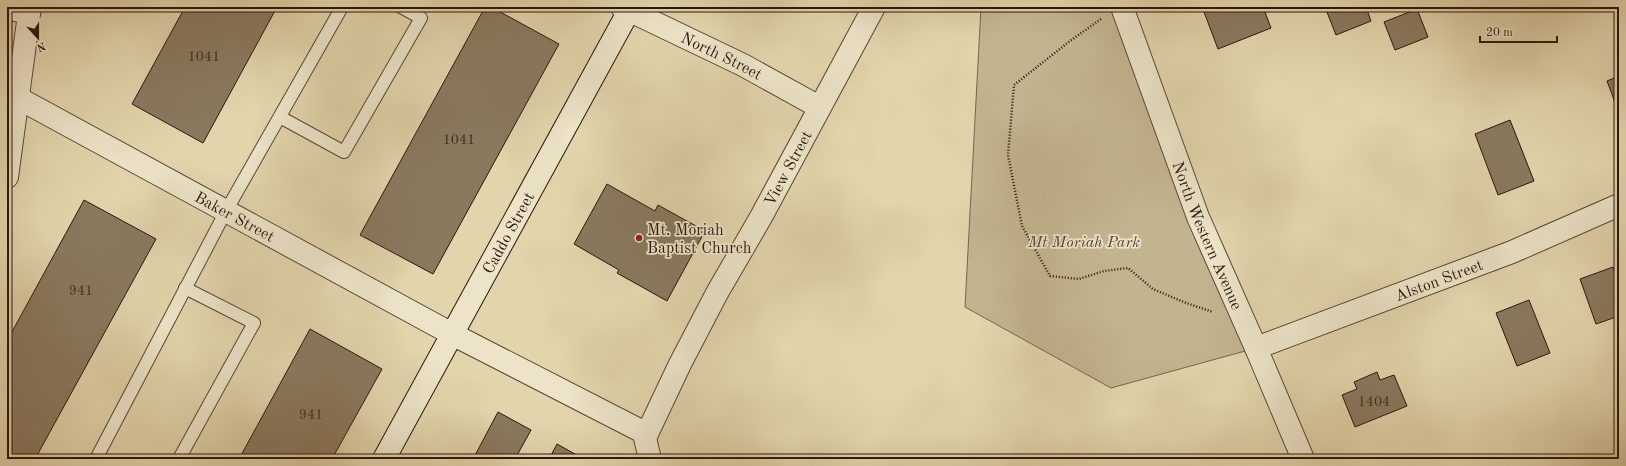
<svg xmlns="http://www.w3.org/2000/svg" width="1626" height="466" font-family="'Old Standard TT',serif">
	<style>
		.green { fill: #c3b490; stroke: #76654e }
		.building { fill: #8a795f; stroke: #2a160d }
		.lines { fill: none; stroke-linecap: round; stroke-linejoin: round }
		.service-casing { stroke: #584634; stroke-width: 14 }
		.minor-casing { stroke: #584634; stroke-width: 24 }
		.secondary-casing { stroke: #2a160d; stroke-width: 24 }
		.path { stroke: #2a160d; stroke-width: 2.5; stroke-dasharray: 1 2; stroke-linecap: butt }
		.service { stroke: #ece3c8; stroke-width: 12 }
		.minor { stroke: #ece3c8; stroke-width: 22 }
		.secondary { stroke: #ece3c8; stroke-width: 22 }
		.poi-dot { fill: #8f2418; stroke: #ece3c8; stroke-width: 1.5 }
		.labels { text-anchor: middle; stroke-width: 3.5; stroke-linejoin: round; paint-order: stroke }
		.number-label { font-size: 14px; fill: #422f22 }
		.street-label { font-size: 16px; fill: #2a160d; stroke: #ece3c8 }
		.poi-label { font-size: 16px; fill: #2a160d; stroke: #ece3c8; text-anchor: start }
		.park-label { font-size: 16px; font-style: italic; fill: #584534; stroke: #ece3c8 }
	</style>
	<rect width="100%" height="100%" fill="#e2d4ab"/>
	<filter id="stains"><feTurbulence type="fractalNoise" baseFrequency=".005" numOctaves="4"/><feColorMatrix values="0 0 0 0 .2 0 0 0 0 .09 0 0 0 0 .02 0 0 0 .5 -.17"/></filter>
	<radialGradient id="worn" r=".72"><stop offset=".6" stop-color="#630" stop-opacity="0"/><stop offset="1" stop-color="#630" stop-opacity=".3"/></radialGradient>
	<path class="green" d="M 981,7 L 1121,7 L 1256,348 L 1111,388 L 965,307 Z"/>
	<path class="building" d="M 185,7 L 277,7 L 203,143 L 132,104 Z
		M 485,7 L 491,7 L 559,44 L 433,274 L 360,235 Z
		M 1218,7 L 1263,7 L 1271,28 L 1218,49 L 1204,12 Z
		M 1325,7 L 1366,7 L 1371,21 L 1336,35 Z
		M 1417,9 L 1428,37 L 1395,50 L 1384,22 Z
		M 1619,76 L 1619,113 L 1607,81 Z
		M 1510,120 L 1534,181 L 1498,195 L 1475,134 Z
		M 607,184 L 655,211 L 658,205 L 705,231 L 667,301 L 617,273 L 619,270 L 574,244 Z
		M 84,200 L 156,239 L 35,459 L 14,459 L 7,455 L 7,341 Z
		M 1613,267 L 1619,284 L 1619,316 L 1596,324 L 1580,279 Z
		M 1529,300 L 1550,353 L 1517,366 L 1496,313 Z
		M 310,329 L 382,369 L 332,459 L 239,459 Z
		M 1377,372 L 1380,380 L 1394,375 L 1407,406 L 1355,427 L 1342,395 L 1357,389 L 1354,382 Z
		M 498,412 L 531,430 L 515,459 L 473,459 Z
		M 557,444 L 584,459 L 549,459 Z"/>
	<g class="lines">
		<g class="service-casing">
			<path id="service" d="M 7,14 L 29,17
				M 280,117 L 344,152 L 421,18 L 401,7
				M 96,459 L 226,211 L 342,7
				M 179,459 L 254,323 L 185,288"/>
		</g>
		<g class="minor-casing">
			<g id="minor">
				<path id="s1" d="M 622,7 L 743,65 L 819,107"/>
				<path id="s2" d="M 1122,7 L 1198,217 L 1256,348 L 1303,459"/>
				<path id="s3" d="M 18,98 L 452,334 L 647,434"/>
				<path d="M 7,177 L 30,7"/>
				<path id="s4" d="M 1256,348 L 1512,252 L 1619,205"/>
				<path id="s5" d="M 650,459 L 645,438 L 680,364 L 717,293 L 761,217 L 874,7"/>
			</g>
		</g>
		<g class="secondary-casing">
			<g id="secondary">
				<path id="s6" d="M 384,459 L 631,7"/>
			</g>
		</g>
		<path class="path" d="M 1101,19 L 1070,41 L 1014,85 L 1008,155 L 1022,226 L 1050,276 L 1079,279 L 1104,271 L 1128,268 L 1153,289 L 1186,303 L 1213,312"/>
		<use href="#service" class="service"/>
		<use href="#minor" class="minor"/>
		<use href="#secondary" class="secondary"/>
	</g>
	<circle class="poi-dot" cx="639" cy="238" r="4"/>
	<g class="labels">
		<g class="number-label">
			<text x="204" y="61">1041</text>
			<text x="459" y="144">1041</text>
			<text x="81" y="295">941</text>
			<text x="1374" y="406">1404</text>
			<text x="311" y="419">941</text>
		</g>
		<g class="street-label">
			<text dy="6" stroke="none"><textPath href="#s1" startOffset="111">North Street</textPath></text>
			<text dy="6" stroke="none"><textPath href="#s5" startOffset="327">View Street</textPath></text>
			<text dy="6" stroke="none"><textPath href="#s3" startOffset="247">Baker Street</textPath></text>
			<text dy="6" stroke="none"><textPath href="#s6" startOffset="258">Caddo Street</textPath></text>
			<text dy="6" stroke="none"><textPath href="#s2" startOffset="244">North Western Avenue</textPath></text>
			<text dy="6" stroke="none"><textPath href="#s4" startOffset="195">Alston Street</textPath></text>
		</g>
		<g class="poi-label">
			<text x="647" y="235">Mt. Moriah<tspan x="647" dy="18">Baptist Church</tspan></text>
		</g>
		<g class="park-label">
			<text x="1084" y="247">Mt Moriah Park</text>
		</g>
	</g>
	<rect width="1626" height="466" fill="none" stroke="#e2d4ab" stroke-width="24"/>
	<rect x="8" y="8" width="1610" height="450" fill="none" stroke="#2a160d" stroke-width="2"/>
	<rect x="12" y="12" width="1602" height="442" fill="none" stroke="#2a160d"/>
	<g transform="translate(38 38) rotate(159)" stroke="#ece3c8" stroke-width="3" paint-order="stroke">
	<path d="M0-3L7 15L0 10L-7 15Z" fill="#2a160d"/>
	<text y="-6" font-size="11" font-weight="bold" text-anchor="middle" fill="#2a160d">N</text>
	</g>
	<path d="M1480 36v6h77v-6" fill="none" stroke="#2a160d" stroke-width="2"/>
	<text x="1486" y="36" font-size="12" fill="#2a160d" stroke="#ece3c8" stroke-width="3" paint-order="stroke">20 m</text>
	<rect width="100%" height="100%" filter="url(#stains)"/>
	<rect width="100%" height="100%" fill="url(#worn)"/>
</svg>
